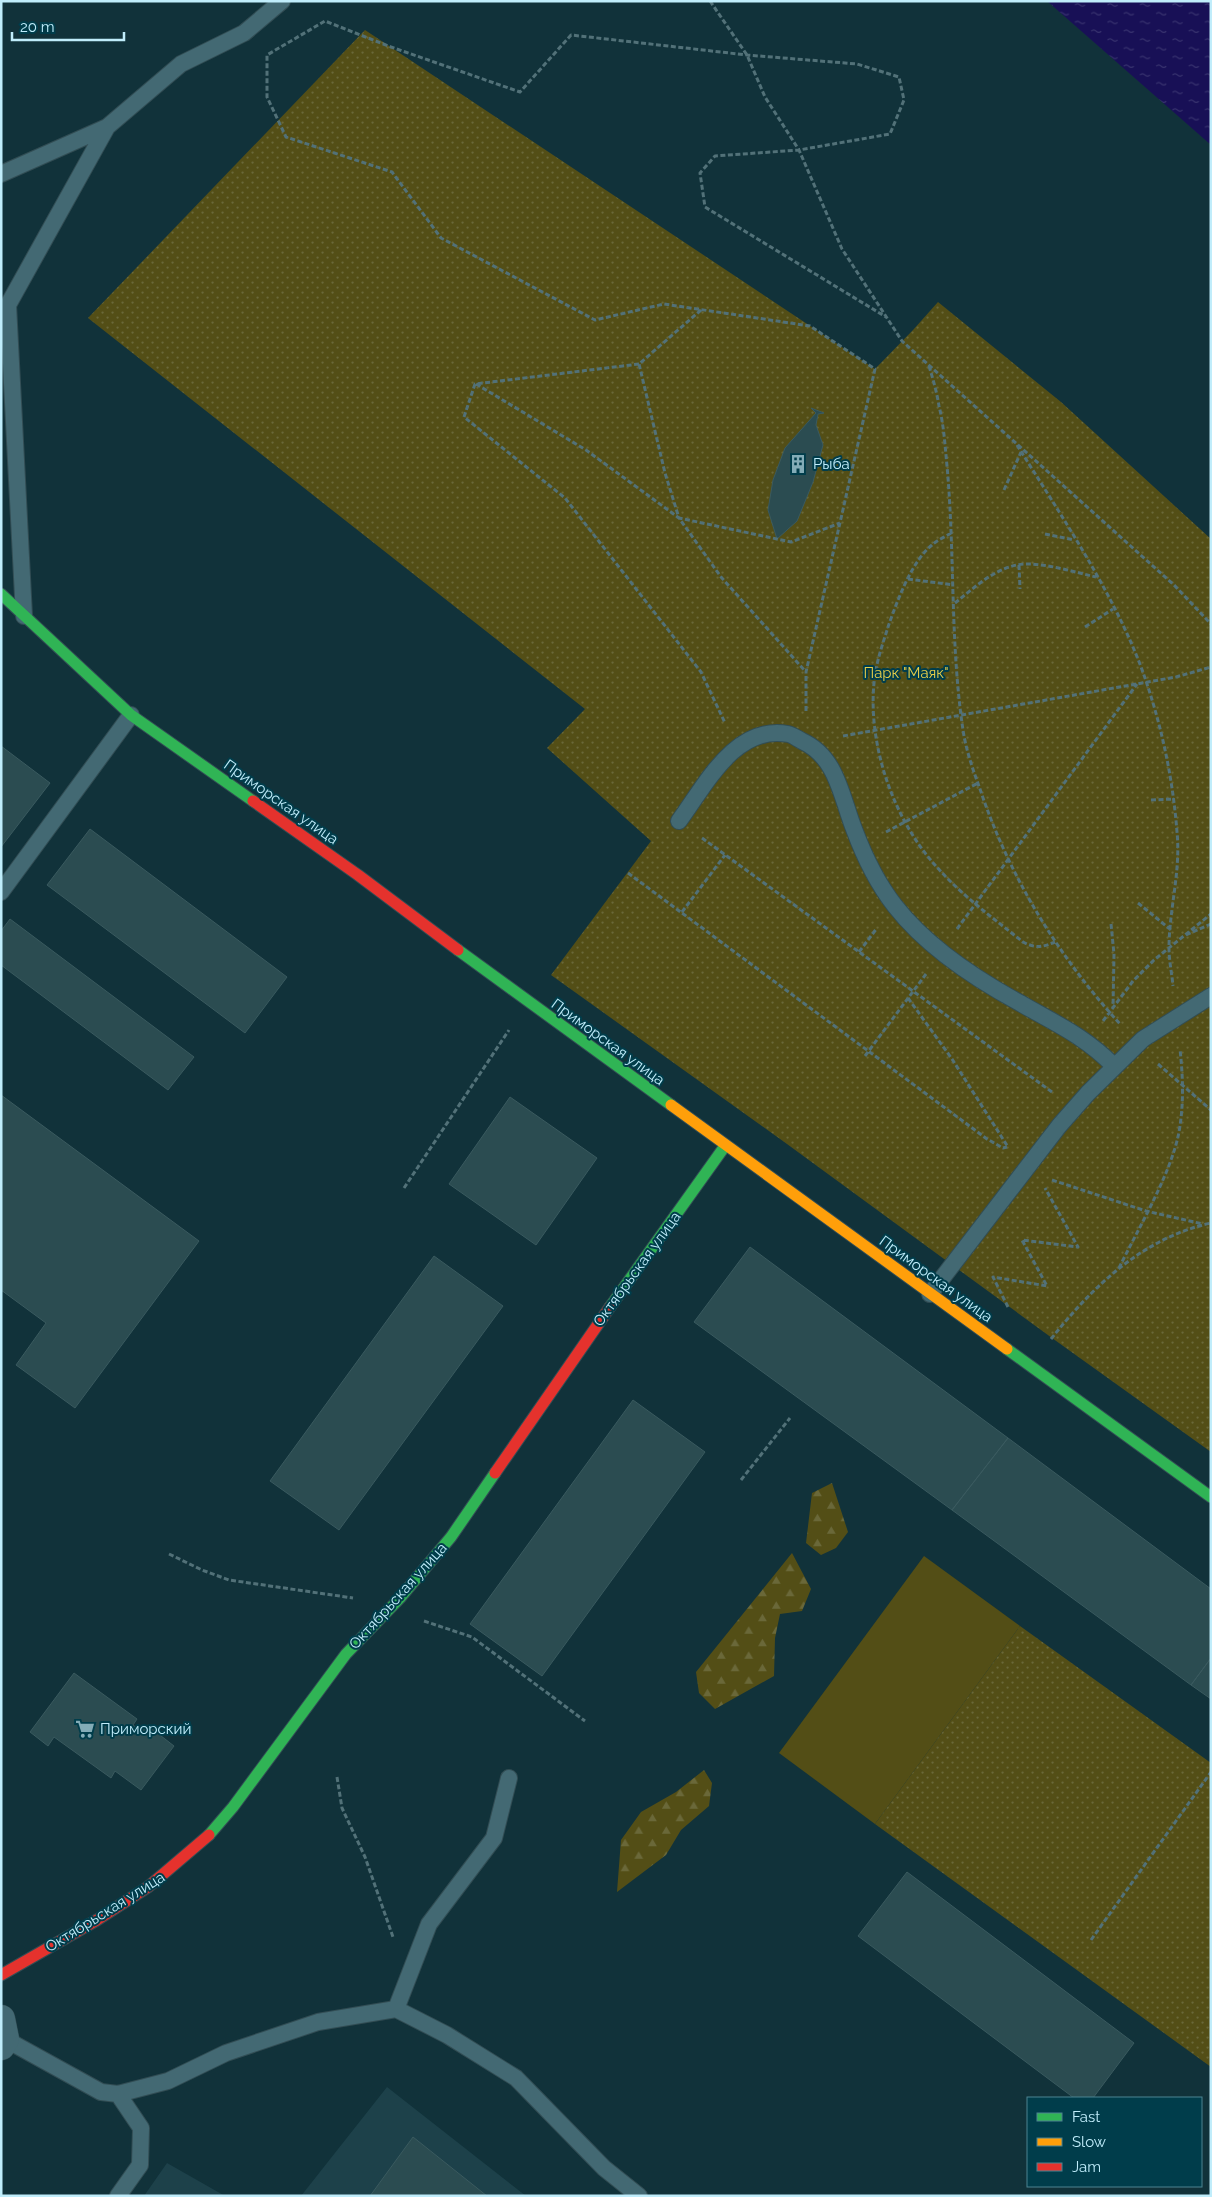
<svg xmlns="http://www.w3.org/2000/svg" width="1212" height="2197" font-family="Raleway,sans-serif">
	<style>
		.built { fill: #1d414a }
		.green { fill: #534e16 }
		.forest { fill: url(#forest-firs) }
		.park { fill: url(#park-dots) }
		.water { fill: url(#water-ripples) }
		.building { fill: #2b4c51; stroke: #3a5a5f }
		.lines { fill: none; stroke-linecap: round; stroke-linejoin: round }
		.lane-casing { stroke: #324d54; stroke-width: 18 }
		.street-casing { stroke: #324d54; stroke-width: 29 }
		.fast-casing { stroke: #324d54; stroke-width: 13 }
		.slow-casing { stroke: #324d54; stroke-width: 13 }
		.jam-casing { stroke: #324d54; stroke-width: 13 }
		.path { stroke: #527178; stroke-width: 3; stroke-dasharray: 5 2.5; stroke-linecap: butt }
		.lane { stroke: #436973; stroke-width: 16 }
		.street { stroke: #436973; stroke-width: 28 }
		.fast { stroke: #30b455; stroke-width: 11 }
		.slow { stroke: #ff9f0a; stroke-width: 11 }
		.jam { stroke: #e5322d; stroke-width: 11 }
		.labels { text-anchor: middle; stroke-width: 4; stroke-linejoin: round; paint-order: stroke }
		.poi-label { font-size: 15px; fill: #c0edfb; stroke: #003d4b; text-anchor: start }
		.park-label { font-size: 15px; fill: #e6ce49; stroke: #003d4b }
		.street-label { font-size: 15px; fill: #c0edfb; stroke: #003d4b }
	</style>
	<defs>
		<pattern id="forest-firs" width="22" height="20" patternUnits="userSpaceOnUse" patternTransform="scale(1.25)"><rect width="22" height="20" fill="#534e16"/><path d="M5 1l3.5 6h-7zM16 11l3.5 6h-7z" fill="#6a6839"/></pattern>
		<pattern id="park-dots" width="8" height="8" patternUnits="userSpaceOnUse" patternTransform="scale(1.25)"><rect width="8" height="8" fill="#534e16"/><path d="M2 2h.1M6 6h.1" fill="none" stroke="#6a6839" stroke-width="1.8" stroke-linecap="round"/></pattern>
		<pattern id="water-ripples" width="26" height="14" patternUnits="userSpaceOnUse" patternTransform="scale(1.25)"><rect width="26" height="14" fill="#181056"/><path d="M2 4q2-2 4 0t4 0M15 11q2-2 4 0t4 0" fill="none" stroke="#38336f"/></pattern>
	</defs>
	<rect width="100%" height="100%" fill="#11323a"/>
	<path class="built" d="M 387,2087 L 526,2196 L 301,2196 Z
		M 167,2163 L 225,2196 L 144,2196 Z"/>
	<path class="green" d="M 924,1556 L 1020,1626 L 875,1824 L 779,1753 Z"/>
	<path class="forest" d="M 832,1483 L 848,1532 L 836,1548 L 821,1555 L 806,1543 L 812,1493 Z
		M 792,1553 L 811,1589 L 802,1611 L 780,1614 L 775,1638 L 774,1676 L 715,1709 L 699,1693 L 696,1672 Z
		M 704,1770 L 712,1783 L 709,1806 L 681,1830 L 666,1855 L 617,1892 L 621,1840 L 641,1812 L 676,1792 Z"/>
	<path class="park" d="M 365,30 L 875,369 L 913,330 L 938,302 L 1061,402 L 1211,539 L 1211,1452 L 1052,1338 L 787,1144 L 551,975 L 651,841 L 547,748 L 585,709 L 88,318 Z
		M 1020,1626 L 1211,1763 L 1211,2067 L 875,1824 Z"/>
	<path class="water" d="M 1047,1 L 1211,1 L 1211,145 Z"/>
	<path class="building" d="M 811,408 L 824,413 L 818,414 L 816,425 L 823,445 L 813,482 L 797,521 L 777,539 L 768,510 L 773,480 L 785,448 L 816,413 Z
		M 1,746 L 50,783 L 1,847 Z
		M 90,829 L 287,977 L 245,1033 L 47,885 Z
		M 10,919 L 194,1057 L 168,1090 L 1,965 L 1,931 Z
		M 1,1095 L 199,1241 L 75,1408 L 16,1365 L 46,1323 L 1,1290 Z
		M 510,1097 L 597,1158 L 536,1245 L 449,1184 Z
		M 750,1247 L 1008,1438 L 952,1510 L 694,1322 Z
		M 434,1256 L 503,1306 L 339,1530 L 270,1481 Z
		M 633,1400 L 705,1452 L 542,1676 L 470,1624 Z
		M 1008,1438 L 1211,1589 L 1211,1658 L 1191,1685 L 952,1510 Z
		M 1211,1658 L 1211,1699 L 1191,1685 Z
		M 74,1673 L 137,1719 L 133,1725 L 142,1732 L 147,1725 L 174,1746 L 141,1790 L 115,1771 L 111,1778 L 54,1737 L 48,1746 L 30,1732 Z
		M 907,1872 L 1134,2043 L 1093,2098 L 1074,2098 L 858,1936 Z
		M 413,2137 L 487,2196 L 370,2196 Z"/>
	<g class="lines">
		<g class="lane-casing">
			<path id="lane" d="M 1,174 L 107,127 L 181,64 L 244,33 L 282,1
				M 24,616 L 8,305 L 107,127
				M 679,821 C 705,786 735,724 788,734 C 793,735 798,739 802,741 C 837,757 841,796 854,829 C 864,856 877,883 895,906 C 927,947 974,978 1020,1003 C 1056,1024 1083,1035 1114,1066
				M 1,892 L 131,715
				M 930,1294 L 1059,1126 L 1088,1093 L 1143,1039 L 1211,996
				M 396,2009 L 429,1924 L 494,1838 L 509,1778
				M 5,2039 L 101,2092 L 118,2094 L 168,2081 L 226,2053 L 318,2022 L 396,2009 L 447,2035 L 516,2078 L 604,2168 L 639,2196
				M 118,2196 L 140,2165 L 141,2128 L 118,2094"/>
		</g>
		<g class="street-casing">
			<path id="street" d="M 1,2019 L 5,2039 L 1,2046"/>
		</g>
		<g class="fast-casing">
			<path id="fast" d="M 1,594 L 131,715 L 253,801
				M 458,950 L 671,1105
				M 610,1307 L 725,1146
				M 1007,1349 L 1211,1497
				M 209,1835 L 233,1807 L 346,1654 L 400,1598 L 451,1537 L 495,1473"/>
		</g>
		<g class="slow-casing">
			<path id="slow" d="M 671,1105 L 1007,1349"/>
		</g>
		<g class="jam-casing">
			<path id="jam" d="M 253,801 L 358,875 L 458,950
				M 495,1473 L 610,1307
				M 1,1975 L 97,1920 L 148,1887 L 209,1835"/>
		</g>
		<path class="path" d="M 710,1 L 747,55 L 765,97 L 799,150 L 842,249 L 902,341 L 1134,549 L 1174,585 L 1211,624
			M 701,310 L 639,364 L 665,473 L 679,518 L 791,542 L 840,523
			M 639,364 L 475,384 L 464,417 L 565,498 L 701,672 L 725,723
			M 929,366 C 933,379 937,393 939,406 C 944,426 945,446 947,466 C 955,554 950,643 963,730 C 966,750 973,770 980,789 C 1009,876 1058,956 1120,1024
			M 476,384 L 586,450 L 679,518 L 721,577 L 806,672
			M 1017,445 C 1062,517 1121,604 1147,684 C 1163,732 1173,781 1177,832 C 1181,871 1169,910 1169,948 C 1169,961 1172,974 1173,986
			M 1004,490 L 1021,452
			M 951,533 C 945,537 937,540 932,545 C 912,561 898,599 889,624 C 883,643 876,662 874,683 C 868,745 893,818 935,865 C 961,895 993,918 1023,942 C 1036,949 1043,947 1055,942
			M 1045,534 L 1074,540
			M 1019,565 L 1020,589
			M 908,579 L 954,585
			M 955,603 C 975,587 999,564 1027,564 C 1049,564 1074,572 1096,577
			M 1085,627 L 1113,609
			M 806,711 L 806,672 L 875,369 L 810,326 L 664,304 L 595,320 L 441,238 L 392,172 L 286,137 L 267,97 L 267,55 L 325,21 L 391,47 L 520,92 L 571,35 L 747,55 L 857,64 L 899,77 L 904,100 L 890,134 L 799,150 L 715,156 L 700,173 L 705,207 L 886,317
			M 843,736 L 1176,677 L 1211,667
			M 1151,800 L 1174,799
			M 886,832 L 978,783
			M 702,838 L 1052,1092
			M 628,873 L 987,1139 L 1003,1148 L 1007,1147
			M 1138,903 L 1171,930
			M 682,912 L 725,855
			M 1111,924 L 1114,954 L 1113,1008
			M 957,929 L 1137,684
			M 1186,935 L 1211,924
			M 859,952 L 877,928
			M 908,998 L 952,1059 L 1008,1147
			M 1103,1021 L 1133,981 L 1154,960 L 1211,914
			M 865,1056 L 926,974
			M 1158,1064 L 1211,1110
			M 1052,1180 L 1146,1211 L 1203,1224
			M 404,1188 L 509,1030
			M 1119,1268 C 1138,1229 1171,1174 1179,1132 C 1184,1104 1183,1077 1180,1049
			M 1008,1307 L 993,1277 L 1047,1286 L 1022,1240 L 1078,1247 L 1045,1188
			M 1051,1339 C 1093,1286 1143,1238 1211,1223
			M 741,1480 L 790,1418
			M 169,1554 L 202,1570 L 229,1580 L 353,1598
			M 424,1621 L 472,1637 L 585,1721
			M 337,1777 L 342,1808 L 365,1857 L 393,1937
			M 1091,1940 L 1211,1772"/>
		<use href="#lane" class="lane"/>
		<use href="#street" class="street"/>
		<use href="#fast" class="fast"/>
		<use href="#slow" class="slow"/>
		<use href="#jam" class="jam"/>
	</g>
	<defs>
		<g id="building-bare" transform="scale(1.5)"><path d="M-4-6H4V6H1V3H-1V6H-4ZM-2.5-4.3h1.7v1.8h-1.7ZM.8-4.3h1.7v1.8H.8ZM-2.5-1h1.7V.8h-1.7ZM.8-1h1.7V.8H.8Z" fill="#83acb7" stroke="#003d4b" stroke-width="2.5" paint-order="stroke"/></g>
		<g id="supermarket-bare" transform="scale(1.5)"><path d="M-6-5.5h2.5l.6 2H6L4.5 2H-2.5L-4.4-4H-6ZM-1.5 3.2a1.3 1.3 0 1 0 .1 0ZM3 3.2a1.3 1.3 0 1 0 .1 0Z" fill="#83acb7" stroke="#003d4b" stroke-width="2.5" paint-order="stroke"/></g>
	</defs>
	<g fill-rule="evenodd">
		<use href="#building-bare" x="798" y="464"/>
		<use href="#supermarket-bare" x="85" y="1729"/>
	</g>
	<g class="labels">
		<g class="poi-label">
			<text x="813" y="469">Рыба</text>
			<text x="100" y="1734">Приморский</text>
		</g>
		<g class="park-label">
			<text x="906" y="678">Парк "Маяк"</text>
		</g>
		<g class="street-label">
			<text transform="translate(281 802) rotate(35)" y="5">Приморская улица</text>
			<text transform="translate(608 1042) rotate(36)" y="5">Приморская улица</text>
			<text transform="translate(637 1269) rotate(-54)" y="5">Октябрьская улица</text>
			<text transform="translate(936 1279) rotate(36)" y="5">Приморская улица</text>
			<text transform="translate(398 1596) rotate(-48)" y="5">Октябрьская улица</text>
			<text transform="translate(105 1912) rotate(-32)" y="5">Октябрьская улица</text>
		</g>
	</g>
	<rect width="1212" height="2197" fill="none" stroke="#c0edfb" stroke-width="5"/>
	<rect x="1027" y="2097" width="175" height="90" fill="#003d4b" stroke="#4d8391"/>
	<rect x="1037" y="2113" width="25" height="8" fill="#30b455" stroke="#4d8391"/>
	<text x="1072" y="2122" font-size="15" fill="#c0edfb">Fast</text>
	<rect x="1037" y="2138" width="25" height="8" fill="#ff9f0a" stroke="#4d8391"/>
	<text x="1072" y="2147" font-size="15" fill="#c0edfb">Slow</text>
	<rect x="1037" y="2163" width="25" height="8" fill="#e5322d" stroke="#4d8391"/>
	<text x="1072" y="2172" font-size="15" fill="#c0edfb">Jam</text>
	<path d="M12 32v8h112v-8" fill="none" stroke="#c0edfb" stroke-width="2.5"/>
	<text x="20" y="32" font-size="15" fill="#c0edfb" stroke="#003d4b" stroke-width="4" paint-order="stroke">20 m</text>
</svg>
